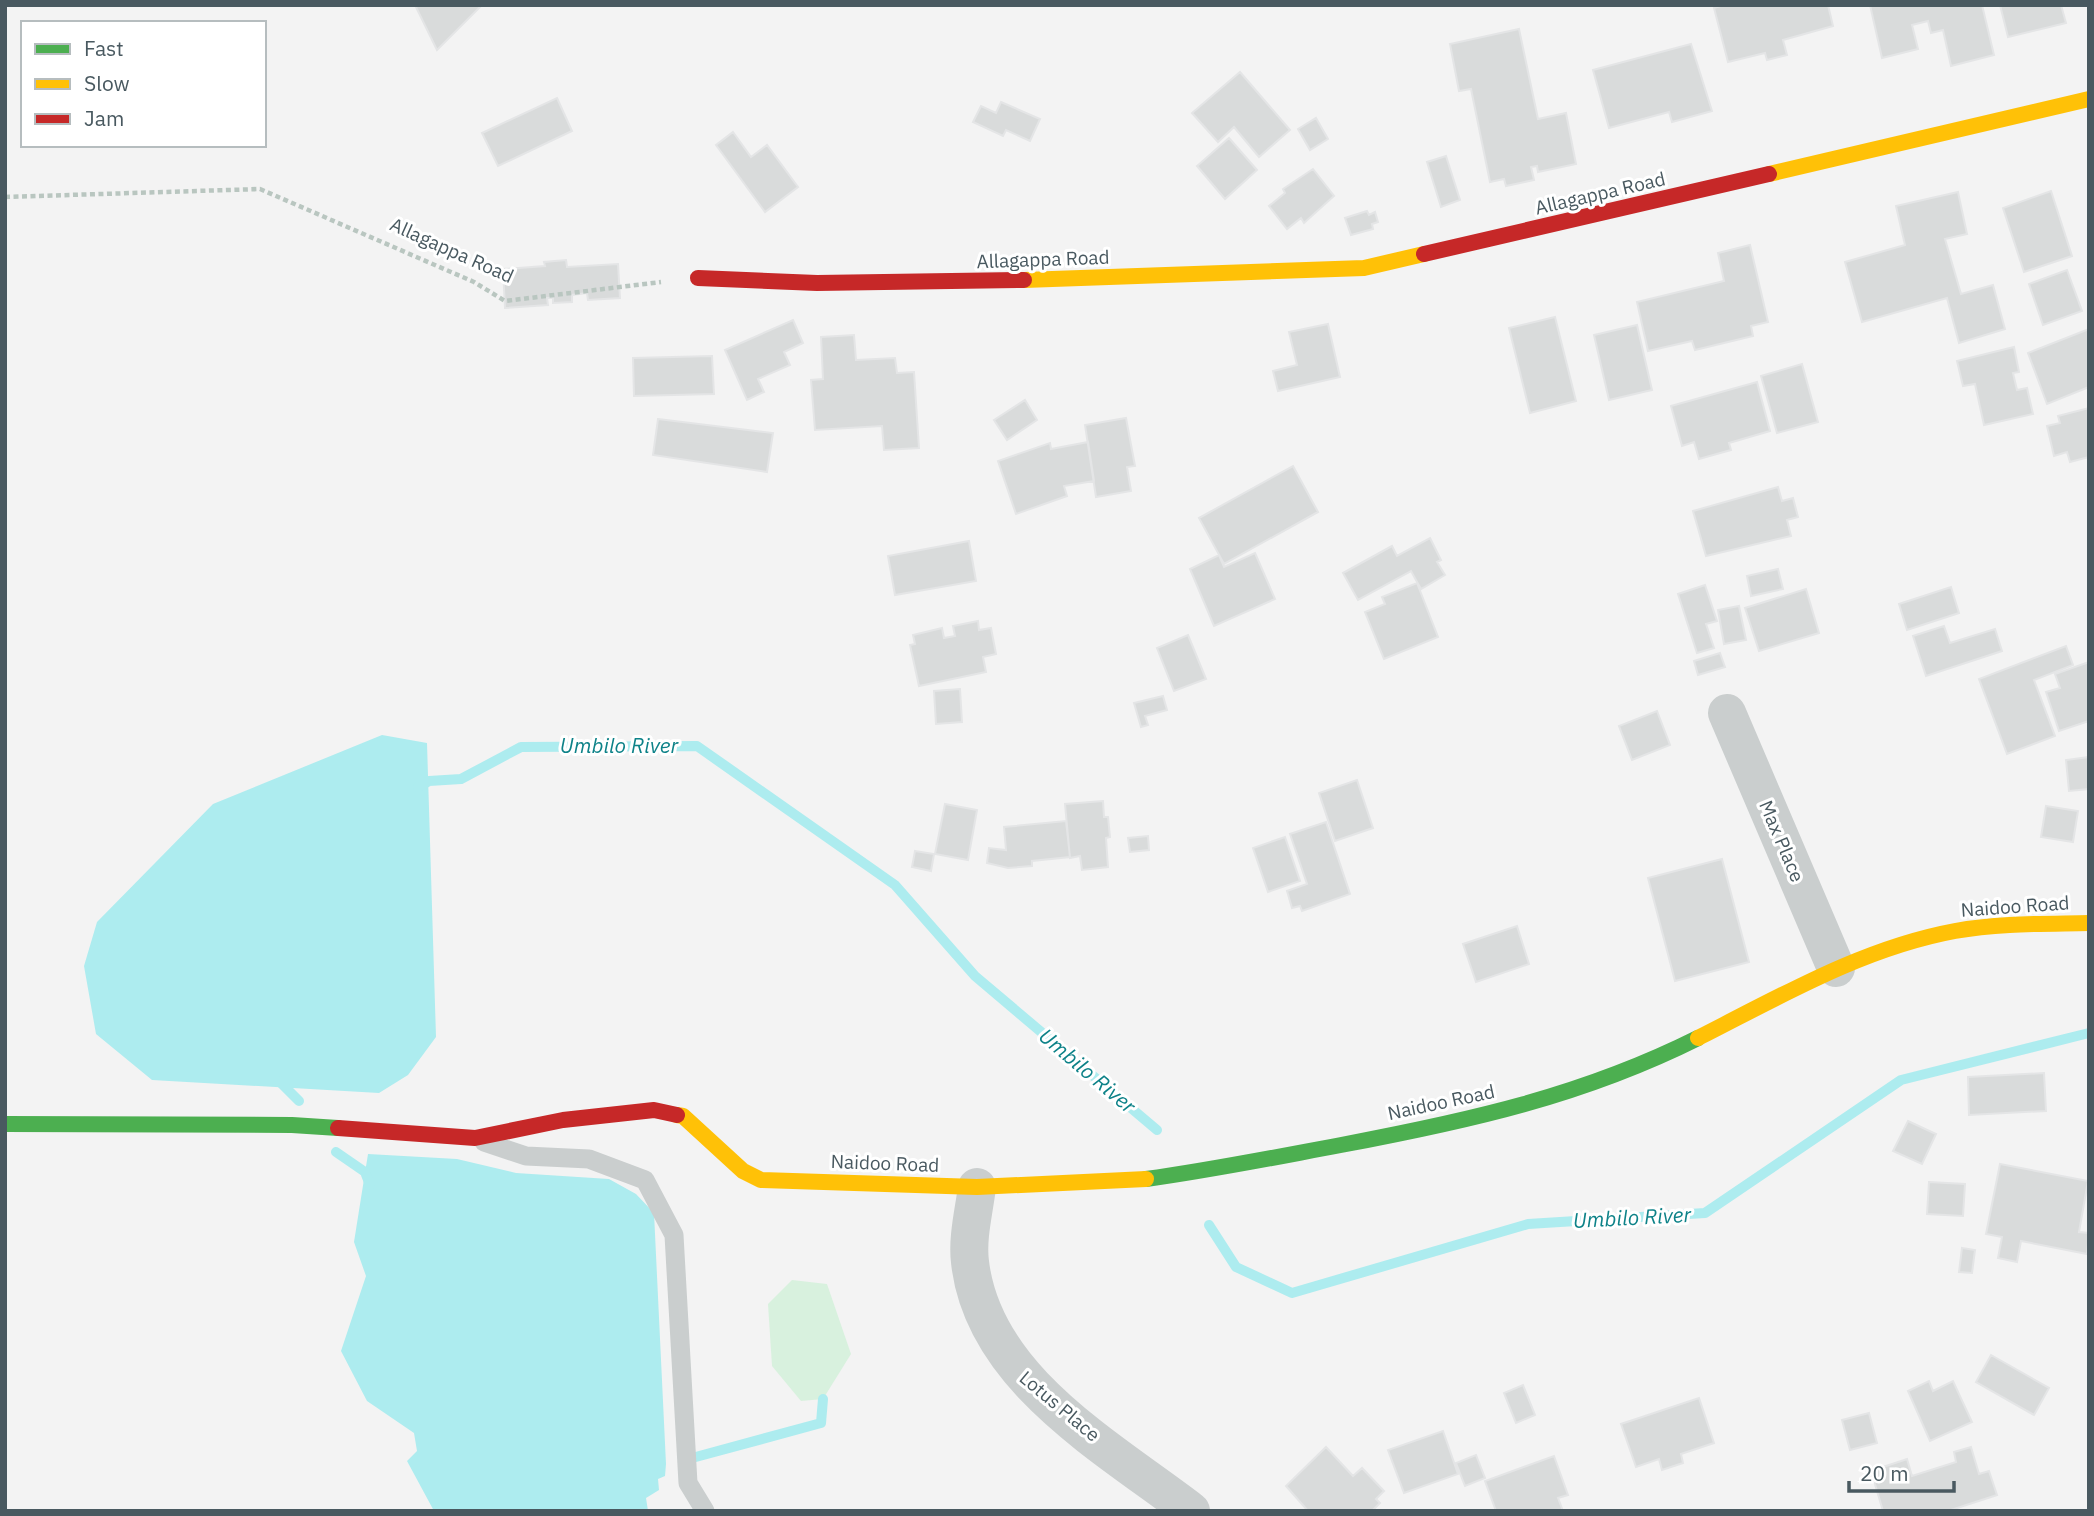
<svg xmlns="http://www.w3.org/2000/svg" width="2094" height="1516" font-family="'IBM Plex Sans',sans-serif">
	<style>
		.green { fill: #d8f1de }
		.water { fill: #adecef }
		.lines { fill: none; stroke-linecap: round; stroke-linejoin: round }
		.stream { stroke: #adecef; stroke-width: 10 }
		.building { fill: #d9dbdb; stroke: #e4e5e6; stroke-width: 2 }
		.path { stroke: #b9c6c0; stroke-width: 4.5; stroke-dasharray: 5 3.5; stroke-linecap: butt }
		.lane { stroke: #cacece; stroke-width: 19 }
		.street { stroke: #cacece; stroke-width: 38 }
		.fast { stroke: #4caf50; stroke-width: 16 }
		.slow { stroke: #ffc107; stroke-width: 16 }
		.jam { stroke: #c62828; stroke-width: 16 }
		.labels { text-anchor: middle; stroke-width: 6; stroke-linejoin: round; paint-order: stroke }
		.street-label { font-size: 19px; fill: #495960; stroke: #fff }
		.water-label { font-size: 21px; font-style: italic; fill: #0d8288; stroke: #fff }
	</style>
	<rect width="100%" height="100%" fill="#f3f3f3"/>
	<path class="green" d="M 792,1280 L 827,1284 L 851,1354 L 823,1399 L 801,1401 L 772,1366 L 768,1304 Z"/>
	<path class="water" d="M 382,735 L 427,743 L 436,1037 L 408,1075 L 379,1093 L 152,1080 L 96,1034 L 84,966 L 97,922 L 213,804 Z
		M 368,1154 L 457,1159 L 516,1173 L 609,1179 L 636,1194 L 654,1213 L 666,1464 L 665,1476 L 658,1479 L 659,1490 L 646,1498 L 648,1511 L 434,1511 L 407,1461 L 417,1451 L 414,1433 L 367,1401 L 341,1351 L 366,1276 L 354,1242 Z"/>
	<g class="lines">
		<path class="stream" d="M 418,787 L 429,781 L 461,779 L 521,747 L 697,746 L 895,885 L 975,976 L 1157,1130
			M 279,1081 L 299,1101
			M 336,1152 L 365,1172 L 370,1185
			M 1209,1225 L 1236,1267 L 1292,1293 L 1528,1224 L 1705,1213 L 1901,1080 L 2089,1033
			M 692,1458 L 821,1423 L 823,1399"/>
	</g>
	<path class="building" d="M 415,5 L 480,5 L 481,6 L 437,50 Z
		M 1724,5 L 1828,5 L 1833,26 L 1783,40 L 1787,55 L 1767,60 L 1765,53 L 1728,62 L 1714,8 Z
		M 1870,5 L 1982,5 L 1994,55 L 1951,66 L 1943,30 L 1931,33 L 1928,21 L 1912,25 L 1918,49 L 1882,58 Z
		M 2000,5 L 2061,5 L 2066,23 L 2008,37 Z
		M 1519,29 L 1538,119 L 1566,113 L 1576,164 L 1538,172 L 1537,166 L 1531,167 L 1534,180 L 1506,186 L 1504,179 L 1490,182 L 1471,89 L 1459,91 L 1450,44 Z
		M 1691,44 L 1712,111 L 1672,122 L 1669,112 L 1609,128 L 1593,70 Z
		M 1240,72 L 1290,130 L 1259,157 L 1234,127 L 1218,142 L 1192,113 Z
		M 557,98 L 572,131 L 498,166 L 482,133 Z
		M 1001,102 L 1040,119 L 1030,141 L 1006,130 L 1003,136 L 973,122 L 981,106 L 996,113 Z
		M 1316,118 L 1328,139 L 1310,150 L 1298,129 Z
		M 733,132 L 751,157 L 767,145 L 798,187 L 765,212 L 716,145 Z
		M 1229,138 L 1257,170 L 1225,199 L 1197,166 Z
		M 1446,156 L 1460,200 L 1441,207 L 1427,162 Z
		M 1313,169 L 1334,196 L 1304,223 L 1301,218 L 1287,229 L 1269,206 L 1285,193 L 1283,189 Z
		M 2051,191 L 2072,256 L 2024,272 L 2003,208 Z
		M 1958,192 L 1967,234 L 1945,239 L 1961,294 L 1993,285 L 2005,329 L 1959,343 L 1947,298 L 1862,322 L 1845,262 L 1905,245 L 1896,206 Z
		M 1367,211 L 1369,215 L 1375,212 L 1378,222 L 1372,224 L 1373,229 L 1351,235 L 1345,218 Z
		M 1750,245 L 1768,322 L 1751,326 L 1753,336 L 1695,350 L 1692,341 L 1648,351 L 1637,302 L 1724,281 L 1718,253 Z
		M 566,260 L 567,267 L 618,264 L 620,298 L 588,300 L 587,293 L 572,295 L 572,302 L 553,303 L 553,298 L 547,298 L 548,305 L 505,308 L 503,269 L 545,266 L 544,262 Z
		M 2067,270 L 2082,311 L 2043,325 L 2029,284 Z
		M 1555,317 L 1576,401 L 1530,413 L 1509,328 Z
		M 793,320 L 803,343 L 784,352 L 790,365 L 758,379 L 764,392 L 747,400 L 725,350 Z
		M 1328,324 L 1340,377 L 1278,391 L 1273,371 L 1297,365 L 1289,332 Z
		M 1637,325 L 1652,390 L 1609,400 L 1594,335 Z
		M 2089,329 L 2089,387 L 2047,404 L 2028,353 Z
		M 854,335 L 856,360 L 895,358 L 897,373 L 914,372 L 919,448 L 884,450 L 882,426 L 815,430 L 811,380 L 823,379 L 821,337 Z
		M 2014,347 L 2019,372 L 2013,373 L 2017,390 L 2027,388 L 2033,414 L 1984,425 L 1975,384 L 1963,386 L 1957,361 Z
		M 712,356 L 714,394 L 634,396 L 633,358 Z
		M 1802,364 L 1818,422 L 1777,433 L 1761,376 Z
		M 1757,382 L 1770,431 L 1729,443 L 1731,450 L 1699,459 L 1694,442 L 1682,446 L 1671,406 Z
		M 1025,400 L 1037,420 L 1007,440 L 994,420 Z
		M 2089,408 L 2089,457 L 2070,462 L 2067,452 L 2054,456 L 2047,426 L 2060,423 L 2058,416 Z
		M 1126,418 L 1135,466 L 1127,467 L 1131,491 L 1096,497 L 1085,425 Z
		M 658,419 L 773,433 L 767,472 L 653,455 Z
		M 1088,442 L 1094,481 L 1064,486 L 1067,496 L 1016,514 L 998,461 L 1050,443 L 1051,449 Z
		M 1293,466 L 1318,512 L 1224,564 L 1199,518 Z
		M 1778,487 L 1782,501 L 1793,498 L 1798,517 L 1787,520 L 1791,536 L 1706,556 L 1693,511 Z
		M 1430,538 L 1441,560 L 1437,562 L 1445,575 L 1421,589 L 1411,571 L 1358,600 L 1343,573 L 1392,546 L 1397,556 Z
		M 969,541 L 976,581 L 895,595 L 888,556 Z
		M 1255,553 L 1275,599 L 1214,626 L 1190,569 L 1219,555 L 1224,567 Z
		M 1778,569 L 1783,589 L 1751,596 L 1747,576 Z
		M 1417,583 L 1438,637 L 1384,659 L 1365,612 L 1385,604 L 1382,597 Z
		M 1705,585 L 1717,621 L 1706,624 L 1714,648 L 1697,653 L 1678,594 Z
		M 1951,587 L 1959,613 L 1907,630 L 1899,604 Z
		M 1806,589 L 1819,633 L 1759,651 L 1745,608 Z
		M 1739,606 L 1746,640 L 1724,644 L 1718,610 Z
		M 978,621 L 979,630 L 991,628 L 996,654 L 983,657 L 986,672 L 919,686 L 910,645 L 915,644 L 913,635 L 942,628 L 944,638 L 955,636 L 953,626 Z
		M 1944,626 L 1950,643 L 1995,629 L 2002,651 L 1926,676 L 1913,636 Z
		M 1188,635 L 1206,679 L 1174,691 L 1157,648 Z
		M 2066,646 L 2073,665 L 2034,680 L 2055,736 L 2007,754 L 1979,679 Z
		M 1720,653 L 1725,667 L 1698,675 L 1694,661 Z
		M 2089,662 L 2089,721 L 2059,731 L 2046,692 L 2060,688 L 2055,674 Z
		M 960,689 L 962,722 L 936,724 L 934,691 Z
		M 1163,696 L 1167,710 L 1145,716 L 1148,725 L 1141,727 L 1134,703 Z
		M 1657,711 L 1670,745 L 1632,760 L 1619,726 Z
		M 2089,757 L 2089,789 L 2069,791 L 2066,760 Z
		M 1357,780 L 1373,828 L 1335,841 L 1319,793 Z
		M 1103,801 L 1104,817 L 1108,817 L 1110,837 L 1106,838 L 1108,867 L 1082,870 L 1080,856 L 1070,858 L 1065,804 Z
		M 945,804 L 977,810 L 968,860 L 935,854 Z
		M 2046,806 L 2078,811 L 2073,842 L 2041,837 Z
		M 1066,821 L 1070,857 L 1032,861 L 1032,866 L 1008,868 L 987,863 L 989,848 L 1006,850 L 1004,827 Z
		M 1326,822 L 1350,894 L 1302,911 L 1300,906 L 1292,908 L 1287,891 L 1307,884 L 1290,834 Z
		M 1148,836 L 1149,850 L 1130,852 L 1128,838 Z
		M 1285,837 L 1300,881 L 1268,892 L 1253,848 Z
		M 915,851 L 934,854 L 931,871 L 912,867 Z
		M 1722,859 L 1749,962 L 1675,981 L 1648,878 Z
		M 1517,926 L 1529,964 L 1476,982 L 1463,944 Z
		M 2044,1073 L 2046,1111 L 1969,1115 L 1968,1077 Z
		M 1908,1121 L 1936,1134 L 1922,1164 L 1893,1151 Z
		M 2000,1164 L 2088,1181 L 2079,1232 L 2089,1233 L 2087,1254 L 2021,1241 L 2017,1262 L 1998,1258 L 2002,1237 L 1986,1234 Z
		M 1929,1182 L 1965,1184 L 1963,1216 L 1927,1214 Z
		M 1962,1248 L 1975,1250 L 1972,1273 L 1959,1272 Z
		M 1991,1355 L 2049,1388 L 2034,1415 L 1976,1382 Z
		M 1929,1381 L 1933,1391 L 1953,1381 L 1972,1422 L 1930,1441 L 1908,1391 Z
		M 1523,1385 L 1535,1415 L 1516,1423 L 1504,1393 Z
		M 1699,1398 L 1714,1443 L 1681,1454 L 1683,1463 L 1662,1470 L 1659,1459 L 1636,1467 L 1621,1424 Z
		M 1869,1413 L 1877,1443 L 1850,1450 L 1842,1420 Z
		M 1443,1431 L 1458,1474 L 1404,1493 L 1388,1450 Z
		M 1326,1447 L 1353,1476 L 1362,1468 L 1384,1491 L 1376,1499 L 1380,1503 L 1372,1511 L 1308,1511 L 1286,1486 Z
		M 1971,1447 L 1979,1474 L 1989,1471 L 1997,1495 L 1948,1511 L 1883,1511 L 1871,1471 L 1907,1459 L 1912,1476 L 1956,1462 L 1954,1452 Z
		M 1476,1455 L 1485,1478 L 1465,1486 L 1456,1463 Z
		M 1554,1456 L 1568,1495 L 1558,1498 L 1563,1511 L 1496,1511 L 1485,1481 Z"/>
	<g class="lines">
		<path class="path" d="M 5,197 L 260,189 L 474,282 L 505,301 L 661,282"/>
		<path class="lane" d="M 484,1142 L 526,1156 L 589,1159 L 645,1180 L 674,1235 L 688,1483 L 705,1511"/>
		<path class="street" d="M 1727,713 L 1836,968
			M 977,1187 C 974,1211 967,1238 970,1262 C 983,1378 1106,1446 1191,1511"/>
		<path class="fast" d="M 5,1124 L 292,1125 L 338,1128
			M 1146,1179 C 1212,1170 1276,1157 1341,1145 C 1468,1121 1582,1096 1698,1038"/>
		<path class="slow" d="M 1769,174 L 2089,99
			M 1024,280 L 1364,268 L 1424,254
			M 1698,1038 C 1781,996 1863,948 1955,931 C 1999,923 2044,924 2089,923
			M 677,1115 L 683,1116 L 743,1171 L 761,1180 L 977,1187 L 1146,1179"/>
		<path class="jam" d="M 1424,254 L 1769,174
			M 698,278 L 817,283 L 1024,280
			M 338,1128 L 475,1138 L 563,1120 L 654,1110 L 677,1115"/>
	</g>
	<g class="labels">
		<g class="street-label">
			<text transform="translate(1600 193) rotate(-13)" y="7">Allagappa Road</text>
			<text transform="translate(452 250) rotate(24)" y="7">Allagappa Road</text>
			<text transform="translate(1043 259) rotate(-2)" y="7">Allagappa Road</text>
			<text transform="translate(1782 841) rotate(67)" y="7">Max Place</text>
			<text transform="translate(2015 906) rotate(-4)" y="7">Naidoo Road</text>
			<text transform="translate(1441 1102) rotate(-12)" y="7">Naidoo Road</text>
			<text transform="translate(885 1163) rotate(2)" y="7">Naidoo Road</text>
			<text transform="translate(1060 1406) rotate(40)" y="7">Lotus Place</text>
		</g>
		<g class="water-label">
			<text x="619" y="753">Umbilo River</text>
			<text transform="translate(1087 1071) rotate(40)" y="7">Umbilo River</text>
			<text transform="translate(1632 1218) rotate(-3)" y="7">Umbilo River</text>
		</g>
	</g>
	<rect width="2094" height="1516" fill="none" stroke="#495960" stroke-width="14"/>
	<rect x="21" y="21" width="245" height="126" fill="#ffffff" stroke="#b6bdbf" stroke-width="2"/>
	<rect x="35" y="44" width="35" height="10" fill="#4caf50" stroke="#b6bdbf" stroke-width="2"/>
	<text x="84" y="56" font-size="21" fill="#495960">Fast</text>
	<rect x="35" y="79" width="35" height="10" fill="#ffc107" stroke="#b6bdbf" stroke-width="2"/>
	<text x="84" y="91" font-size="21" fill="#495960">Slow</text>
	<rect x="35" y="114" width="35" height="10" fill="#c62828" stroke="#b6bdbf" stroke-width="2"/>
	<text x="84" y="126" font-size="21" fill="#495960">Jam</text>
	<path d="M1849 1481v10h105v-10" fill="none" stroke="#495960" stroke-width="3.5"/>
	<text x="1860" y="1481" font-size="21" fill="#495960" stroke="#ffffff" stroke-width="5" paint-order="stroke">20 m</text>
</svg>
